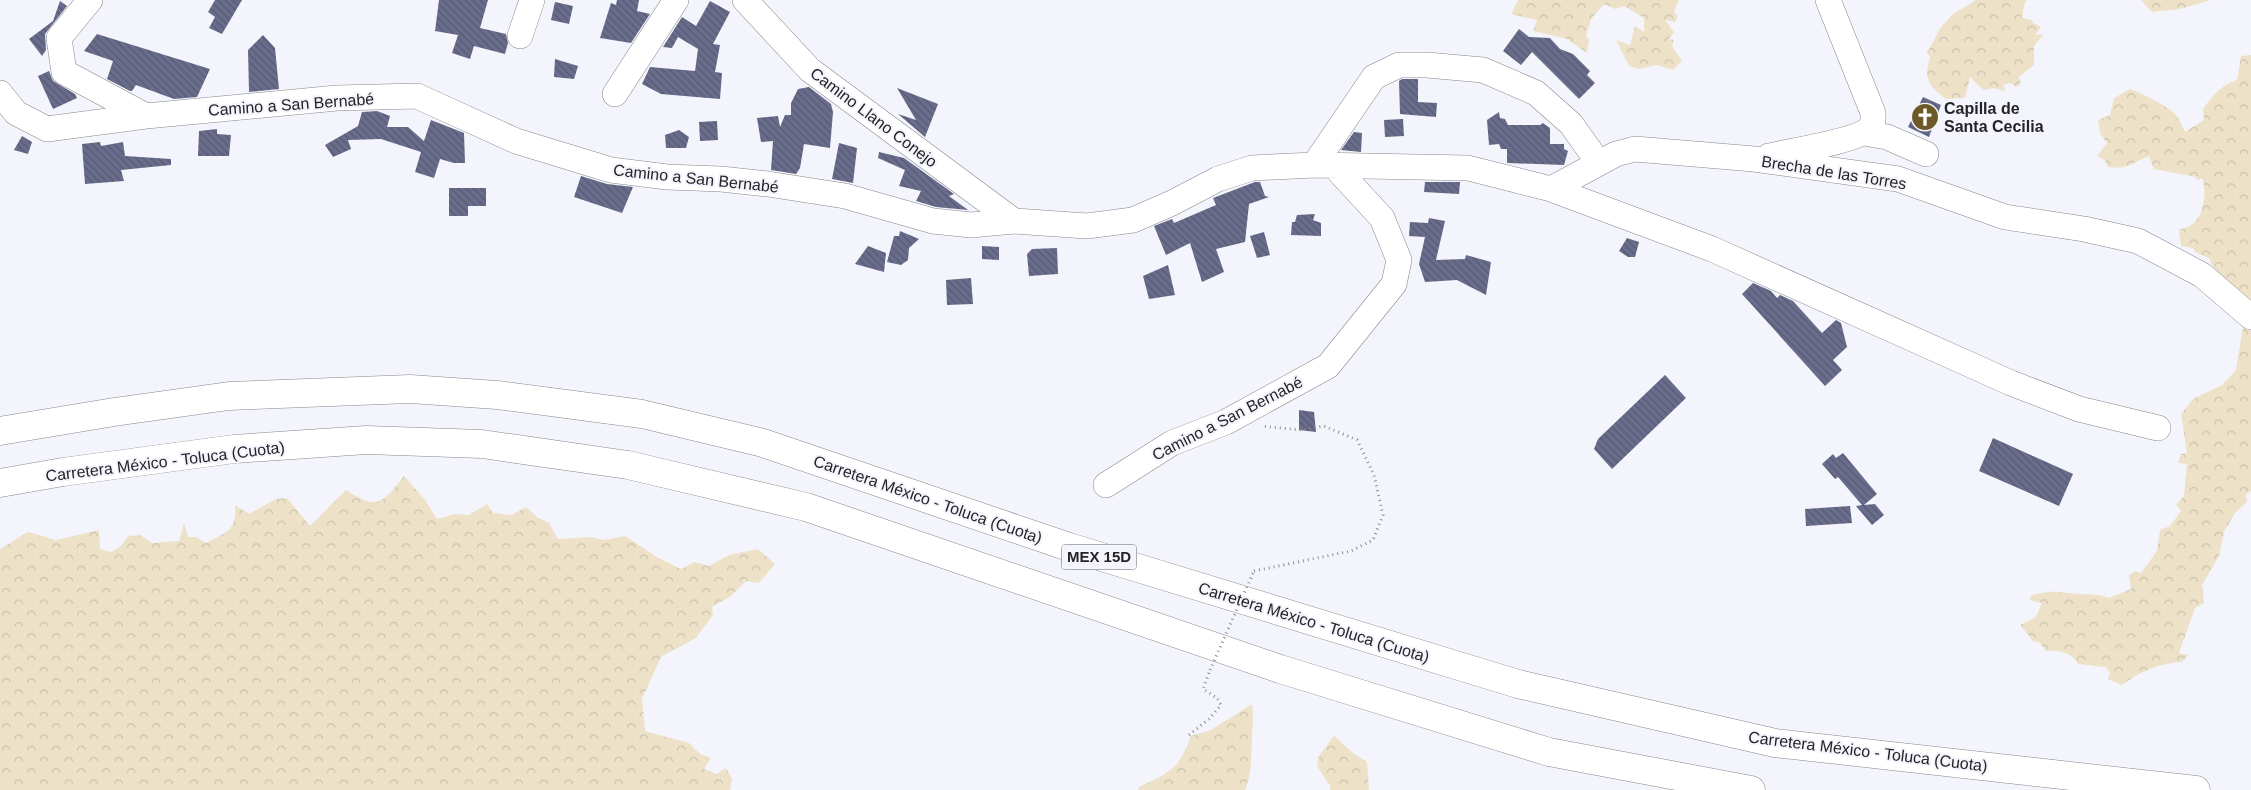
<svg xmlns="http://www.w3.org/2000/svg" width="2251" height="790" font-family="Helvetica,sans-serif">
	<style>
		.forest { fill: url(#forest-crowns) }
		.building { fill: url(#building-back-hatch) }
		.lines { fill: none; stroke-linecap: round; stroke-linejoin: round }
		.minor-casing { stroke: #86878d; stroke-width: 26 }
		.highway-casing { stroke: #86878d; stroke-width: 29 }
		.path { stroke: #8d8d92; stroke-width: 3; stroke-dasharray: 1 4; stroke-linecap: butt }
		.minor { stroke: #fff; stroke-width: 25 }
		.highway { stroke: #fff; stroke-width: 28 }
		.path-bridge { stroke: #8d8d92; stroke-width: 3; stroke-dasharray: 1 4; stroke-linecap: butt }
		.labels { text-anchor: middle; stroke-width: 4; stroke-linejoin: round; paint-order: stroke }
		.shield { fill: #f4f5fc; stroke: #626367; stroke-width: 1 }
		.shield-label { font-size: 15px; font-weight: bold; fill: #242427 }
		.street-label { font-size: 16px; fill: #242427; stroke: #f4f5fc }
		.poi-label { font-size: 16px; font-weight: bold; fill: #242427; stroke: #f4f5fc; text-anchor: start }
	</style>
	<defs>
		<pattern id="forest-crowns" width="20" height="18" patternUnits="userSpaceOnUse" patternTransform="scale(1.25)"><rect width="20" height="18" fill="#ede2c8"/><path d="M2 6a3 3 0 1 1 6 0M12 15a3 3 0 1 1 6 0" fill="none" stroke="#cbc2ac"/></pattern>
		<pattern id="building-back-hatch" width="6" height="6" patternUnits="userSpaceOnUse" patternTransform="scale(1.25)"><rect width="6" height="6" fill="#696d8b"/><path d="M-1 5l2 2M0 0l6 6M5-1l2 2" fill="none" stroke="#565972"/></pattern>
	</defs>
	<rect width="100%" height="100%" fill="#f4f5fc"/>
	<path class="forest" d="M 1518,0 L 1679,0 L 1674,11 L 1678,17 L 1675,22 L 1665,20 L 1674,32 L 1669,39 L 1674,40 L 1672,46 L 1682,61 L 1673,70 L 1657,65 L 1639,69 L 1629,66 L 1616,40 L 1630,45 L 1635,26 L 1644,32 L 1644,18 L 1624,6 L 1615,9 L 1604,4 L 1591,19 L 1586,36 L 1589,39 L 1587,53 L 1567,39 L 1533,31 L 1537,20 L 1511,14 Z
		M 1976,0 L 2028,0 L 2025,2 L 2022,18 L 2032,20 L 2033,23 L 2041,27 L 2035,35 L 2044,34 L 2034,46 L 2034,65 L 2018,78 L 2021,81 L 2018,87 L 2009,83 L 2003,85 L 2005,91 L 1994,88 L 1983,90 L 1970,77 L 1965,98 L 1946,99 C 1929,85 1923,81 1930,57 L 1927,53 L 1941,27 L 1953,14 Z
		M 2141,0 L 2211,0 L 2180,9 L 2152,12 Z
		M 2251,55 L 2251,491 L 2246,494 L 2247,502 L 2235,513 L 2224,532 L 2219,556 L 2202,585 L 2204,603 L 2195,608 L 2179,653 L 2188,655 L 2182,662 C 2159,663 2140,672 2122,685 L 2108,679 L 2110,672 L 2105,667 L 2078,664 C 2072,652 2057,650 2046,651 L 2040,643 L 2033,641 L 2020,625 L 2036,617 L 2042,603 L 2029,600 L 2032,595 C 2056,589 2059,593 2083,594 C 2093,595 2099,594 2109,598 L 2131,589 L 2129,575 L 2135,571 L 2141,573 L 2157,551 L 2160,530 L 2170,526 L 2181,511 L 2176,505 L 2184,496 L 2187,464 L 2178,463 L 2181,454 L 2187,453 L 2181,414 L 2193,399 L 2222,385 L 2236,370 L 2243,327 L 2230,306 L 2209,258 L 2195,252 L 2193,248 L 2181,246 L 2179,230 C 2183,228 2190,227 2194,223 C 2204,214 2207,190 2202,178 L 2198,180 L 2196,177 L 2154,169 L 2149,156 C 2132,163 2128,170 2108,167 L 2105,160 L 2097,156 L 2107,143 L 2100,133 L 2098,120 L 2110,115 L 2114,98 L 2130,89 C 2141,93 2168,106 2175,114 C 2179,119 2183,127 2185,132 L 2204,120 L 2203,109 C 2212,96 2221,85 2237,80 L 2241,56 Z
		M 404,476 L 426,501 L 437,519 L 455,514 L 469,515 L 487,504 L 493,513 L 512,515 L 526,507 L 537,517 L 549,523 L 558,539 L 591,537 L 604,540 L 625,536 L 657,557 L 681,569 L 695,562 L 709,566 L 729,555 L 758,549 L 775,564 L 759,583 L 746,581 L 731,596 L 712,607 L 713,615 L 696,638 L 661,657 L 642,699 L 645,731 L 689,743 L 700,754 L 711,758 L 704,769 L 716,774 L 726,768 L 732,779 L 730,790 L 0,790 L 0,549 L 28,532 L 56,540 L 99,530 L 100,549 L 111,552 L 121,546 L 128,536 L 140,535 L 152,543 L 179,541 L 184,523 L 188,537 L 196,537 L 206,543 C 226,532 237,531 235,505 L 249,514 L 276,499 L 287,498 L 310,526 L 346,490 C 378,511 383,503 404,476 Z
		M 1252,704 C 1254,716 1252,727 1252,739 C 1251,758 1252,773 1245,790 L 1138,790 L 1139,787 C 1171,771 1178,771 1191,736 L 1211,730 Z
		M 1334,736 L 1353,753 L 1367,762 L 1369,790 L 1330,790 L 1330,786 L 1317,766 L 1319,756 Z"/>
	<path class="building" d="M 215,0 L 242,0 L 222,34 L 209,28 L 215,17 L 208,12 Z
		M 439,0 L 488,0 L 480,28 L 506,34 L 508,43 L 505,54 L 474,46 L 470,59 L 452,53 L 458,35 L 435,31 Z
		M 617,0 L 639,0 L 637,11 L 650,14 L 631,43 L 600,38 L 611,3 L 616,5 Z
		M 60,1 L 67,6 L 45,34 L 46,50 L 42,56 L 29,39 L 53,21 Z
		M 710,1 L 730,12 L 713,44 L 720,45 L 715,72 L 722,73 L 720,99 L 661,94 L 642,84 L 650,67 L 695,71 L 698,49 L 678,37 L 672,48 L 663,47 L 682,17 L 696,26 Z
		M 555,2 L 573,6 L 569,24 L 551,20 Z
		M 1519,29 L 1529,37 L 1550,38 L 1560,49 L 1573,54 L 1590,71 L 1587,75 L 1595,83 L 1579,99 L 1532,52 L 1521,65 L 1503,51 Z
		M 97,34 L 210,69 L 197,97 L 174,99 L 136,85 L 132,91 L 130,91 L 107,79 L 113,61 L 84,51 Z
		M 263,35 L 275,48 L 279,89 L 249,92 L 248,50 Z
		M 555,59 L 578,66 L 574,79 L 554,77 Z
		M 49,71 L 53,81 L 75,94 L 77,98 L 53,109 L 38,76 Z
		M 1402,79 L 1418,79 L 1418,102 L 1437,103 L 1436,117 L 1400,114 L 1399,81 Z
		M 809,87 L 831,104 L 833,112 L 830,148 L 804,144 L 800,168 L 796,174 L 771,170 L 773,141 L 761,142 L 757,118 L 778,116 L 780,127 L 785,115 L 791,115 L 791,103 L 798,89 Z
		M 897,88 L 938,104 L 925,137 L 898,114 L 916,120 Z
		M 1923,97 L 1941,105 L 1929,137 L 1908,127 Z
		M 377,111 L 390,116 L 387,127 L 408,127 L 424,141 L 431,120 L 464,133 L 465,163 L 454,163 L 440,159 L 434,178 L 415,172 L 421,152 L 381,139 L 348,140 L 351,149 L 333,157 L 325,145 L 358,126 L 362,112 Z
		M 1499,112 L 1500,118 L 1505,119 L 1508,125 L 1540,125 L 1543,123 L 1550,128 L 1550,144 L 1564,144 L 1564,149 L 1568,151 L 1564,165 L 1507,163 L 1507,149 L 1501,149 L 1499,144 L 1489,145 L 1487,120 Z
		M 1403,119 L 1404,136 L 1385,137 L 1384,120 Z
		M 717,121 L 718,140 L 700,141 L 699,122 Z
		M 217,129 L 217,134 L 231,135 L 229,156 L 198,156 L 199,131 Z
		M 679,130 L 689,137 L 686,148 L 666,148 L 665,135 Z
		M 1354,132 L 1362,133 L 1361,152 L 1341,150 Z
		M 22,136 L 32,142 L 28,154 L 14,150 Z
		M 100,142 L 101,146 L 123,142 L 125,156 L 171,159 L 171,165 L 121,170 L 124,181 L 85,184 L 82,144 Z
		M 839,143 L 857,148 L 853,183 L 832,179 Z
		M 879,152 L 904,158 L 954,194 L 949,196 L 968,210 L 936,207 L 916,201 L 921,191 L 899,186 L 905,170 L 878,158 Z
		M 581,176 L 607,184 L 633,187 L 622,213 L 574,197 Z
		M 1255,182 L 1260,182 L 1265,196 L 1269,197 L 1249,204 L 1245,242 L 1216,249 L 1224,272 L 1202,282 L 1190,243 L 1166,255 L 1154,226 L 1172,219 L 1174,223 L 1216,205 L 1213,198 Z
		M 1425,182 L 1460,182 L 1459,194 L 1424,192 Z
		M 449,188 L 486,188 L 486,206 L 468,206 L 468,216 L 449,216 Z
		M 1315,214 L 1313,220 L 1321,223 L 1321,236 L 1291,235 L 1292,222 L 1295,222 L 1297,215 Z
		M 1429,218 L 1445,221 L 1436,260 L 1465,259 L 1466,255 L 1491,262 L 1486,295 L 1457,280 L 1425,282 L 1419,264 L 1425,237 L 1409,236 L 1410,222 L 1428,223 Z
		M 900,231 L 919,239 L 909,248 L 908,260 L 901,265 L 887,262 L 894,236 L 899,236 Z
		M 1264,232 L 1270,255 L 1257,258 L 1250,236 Z
		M 1627,238 L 1639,242 L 1635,257 L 1628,257 L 1619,251 Z
		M 868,246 L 886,253 L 884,272 L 855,264 Z
		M 982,246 L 999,247 L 999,260 L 982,259 Z
		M 1057,248 L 1058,274 L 1029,276 L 1027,254 L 1032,249 Z
		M 1168,265 L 1175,295 L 1149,299 L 1143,276 Z
		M 971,278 L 973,304 L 947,305 L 946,280 Z
		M 1753,283 L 1771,291 L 1777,298 L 1780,295 L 1793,301 L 1822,333 L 1836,320 L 1841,323 L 1847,347 L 1833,360 L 1842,370 L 1825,386 L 1742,294 Z
		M 1665,375 L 1686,398 L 1612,469 L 1594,449 L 1598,439 Z
		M 1299,410 L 1314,412 L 1316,432 L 1299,430 Z
		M 1993,438 L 2073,474 L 2059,506 L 1979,471 Z
		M 1843,453 L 1877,494 L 1864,505 L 1875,504 L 1884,515 L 1872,525 L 1856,506 L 1862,505 L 1838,477 L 1835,479 L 1822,464 L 1833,454 L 1836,458 Z
		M 1850,506 L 1852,523 L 1806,526 L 1805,509 Z"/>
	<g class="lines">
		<g class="minor-casing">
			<path id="minor" d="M 90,0 L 59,38 L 64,72 L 146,116
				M 745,0 L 810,70 L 1014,221
				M 520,36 L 532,0
				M 0,93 L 16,113 L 47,129 L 146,116 L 337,98 L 417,96 L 516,141 L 611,170 L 667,177 L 721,179 L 768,184 L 845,196 L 933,221 L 971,225 L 1014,221 L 1087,226 L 1133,220 L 1172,203 L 1218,179 L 1252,168 L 1314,165 L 1468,168 L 1551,189 L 1712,249 L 2011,383 L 2079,409 L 2158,428
				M 615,94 L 676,0
				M 1864,133 L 1887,137 L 1926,154
				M 1769,156 C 1790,151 1858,141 1870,128 C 1874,123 1873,119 1873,113 L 1828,0
				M 1314,165 L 1374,77 L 1399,65 L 1427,65 L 1483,70 L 1536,93 L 1571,124 L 1598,162
				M 1551,189 L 1616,154 L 1635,149 L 1754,159 L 1898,179 L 2005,217 L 2084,229 L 2138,241 L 2202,275 L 2251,317
				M 1106,485 L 1172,443 L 1226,422 L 1328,366 L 1394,284 L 1399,260 L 1382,218 L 1334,166"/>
		</g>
		<g class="highway-casing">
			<path id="highway" d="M 0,431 L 114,412 L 229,396 L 410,389 L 497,395 L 642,414 L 763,443 L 1069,547 L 1518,684 L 1775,743 L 2196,790
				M 0,483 L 63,472 L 234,449 L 366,440 L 482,444 L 628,465 L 806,507 L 1280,669 L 1549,752 L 1751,790"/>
		</g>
		<path class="path" d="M 1254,571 L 1351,551 L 1373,540 L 1383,515 L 1374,475 L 1357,440 L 1324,426 L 1301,430 L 1261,426
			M 1189,735 L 1209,719 L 1221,705 L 1217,698 L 1203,689 L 1210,670"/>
		<use href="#minor" class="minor"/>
		<use href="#highway" class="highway"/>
		<path class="path-bridge" d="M 1210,670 L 1254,571"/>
	</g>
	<defs>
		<g id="church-disc" transform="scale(1.4375)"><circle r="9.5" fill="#6d5928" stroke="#f4f5fc"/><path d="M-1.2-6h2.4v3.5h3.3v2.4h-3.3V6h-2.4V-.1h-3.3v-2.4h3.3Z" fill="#fff"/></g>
	</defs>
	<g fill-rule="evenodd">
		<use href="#church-disc" x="1925" y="117"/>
	</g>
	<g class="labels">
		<rect class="shield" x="1061.5" y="544.5" width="75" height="25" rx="4"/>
		<g class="shield-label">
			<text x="1099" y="562">MEX 15D</text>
		</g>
		<g class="street-label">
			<text transform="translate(291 104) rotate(-4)" y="6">Camino a San Bernabé</text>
			<text transform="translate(874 117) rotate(37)" y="6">Camino Llano Conejo</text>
			<text transform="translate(1834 172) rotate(9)" y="6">Brecha de las Torres</text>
			<text transform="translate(696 178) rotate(6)" y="6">Camino a San Bernabé</text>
			<text transform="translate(1227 418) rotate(-27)" y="6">Camino a San Bernabé</text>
			<text transform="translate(165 461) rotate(-7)" y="6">Carretera México - Toluca (Cuota)</text>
			<text transform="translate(928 499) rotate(19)" y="6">Carretera México - Toluca (Cuota)</text>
			<text transform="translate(1314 622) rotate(17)" y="6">Carretera México - Toluca (Cuota)</text>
			<text transform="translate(1868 751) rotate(7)" y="6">Carretera México - Toluca (Cuota)</text>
		</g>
		<g class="poi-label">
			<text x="1944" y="114">Capilla de<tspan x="1944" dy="18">Santa Cecilia</tspan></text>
		</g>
	</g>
</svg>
